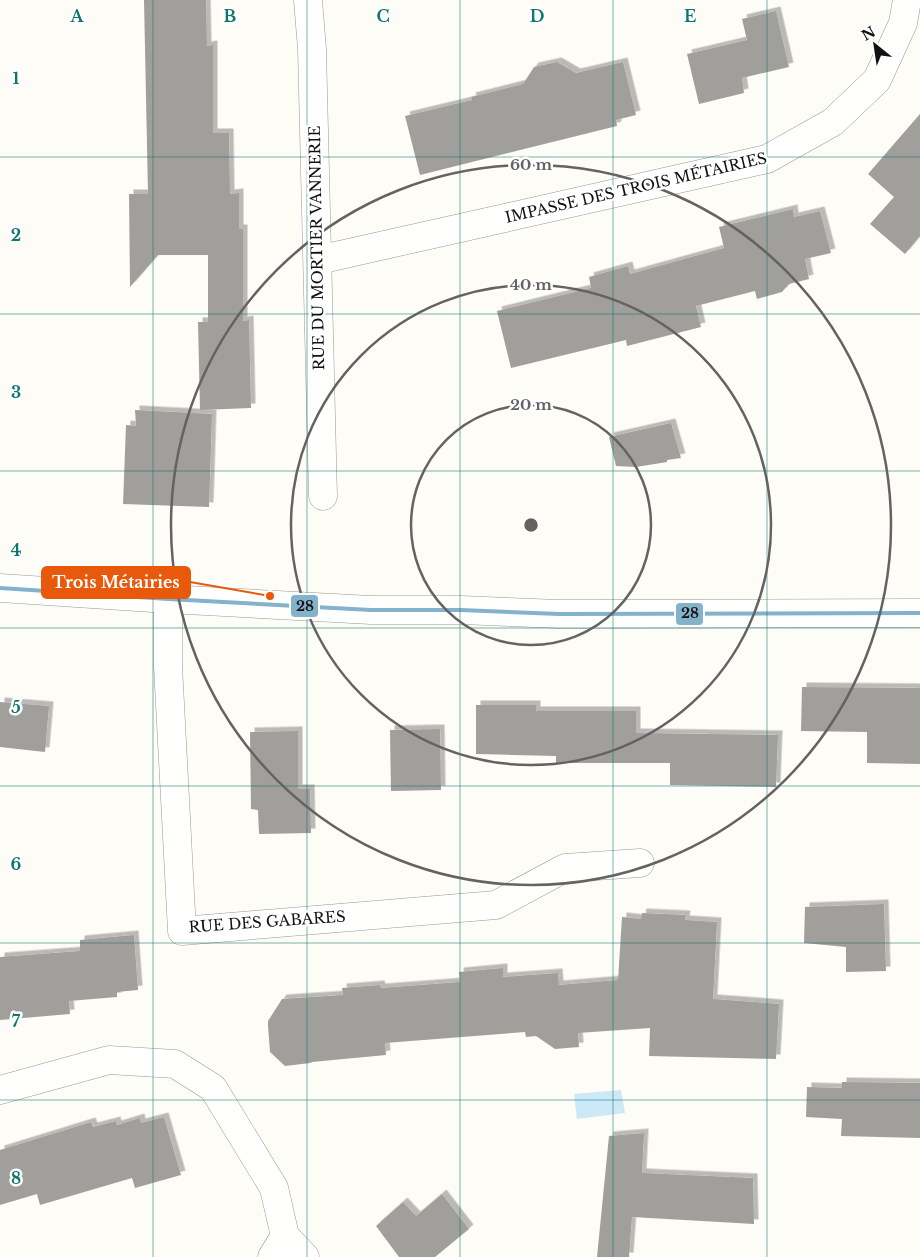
<svg xmlns="http://www.w3.org/2000/svg" width="920" height="1257" font-family="'Libre Baskerville',serif">
	<style>
		.water { fill: #cde8f7 }
		.building { fill: #a19f9c; filter: url(#shadow) }
		.lines { fill: none; stroke-linecap: round; stroke-linejoin: round }
		.minor-casing { stroke: #979795; stroke-width: 29 }
		.tertiary-casing { stroke: #979795; stroke-width: 29 }
		.minor { stroke: #fffffe; stroke-width: 28 }
		.tertiary { stroke: #fffffe; stroke-width: 28 }
		.bus-1-casing { stroke: #fff; stroke-width: 8 }
		.bus-1 { stroke: #84b2ca; stroke-width: 4 }
		.grid { fill: none; stroke: #0f766e; stroke-width: 1; stroke-opacity: 0.55 }
		.ring { fill: none; stroke: #646362; stroke-width: 2.5 }
		.labels { text-anchor: middle; stroke-width: 5; stroke-linejoin: round; paint-order: stroke }
		.street-label { font-size: 15px; fill: #111; stroke: #fff }
		.grid-label { font-size: 16px; text-anchor: middle; font-weight: bold; fill: #0f766e; stroke: #fff; stroke-width: 5; stroke-linejoin: round; paint-order: stroke }
		.centre { fill: #646362; stroke: #fff; stroke-width: 2.5 }
		.ring-label { font-size: 15px; text-anchor: middle; font-weight: bold; fill: #646362; stroke: #fff; stroke-width: 5; stroke-linejoin: round; paint-order: stroke }
		.leader { fill: none; stroke: #e8590c; stroke-width: 2 }
		.callout-dot { fill: #e8590c; stroke: #fff; stroke-width: 2 }
		.callout { fill: #e8590c; stroke: #e8590c; stroke-width: 2 }
		.callout-label { font-size: 16px; text-anchor: middle; font-weight: bold; fill: #fff }
		.line-badge { stroke: #fff; stroke-width: 2 }
		.pale-badge-label { font-size: 14px; text-anchor: middle; font-weight: bold; fill: #111 }
	</style>
	<defs>
		<filter id="shadow"><feDropShadow dx="4.5" dy="-4.5" stdDeviation="0" flood-color="#0004"/></filter>
	</defs>
	<rect width="100%" height="100%" fill="#fdfcf7"/>
	<path class="water" d="M 621,1090 L 625,1113 L 577,1119 L 574,1094 Z"/>
	<path class="building" d="M 144,0 L 206,0 L 207,46 L 213,45 L 213,133 L 229,133 L 230,194 L 239,193 L 239,229 L 243,229 L 243,321 L 249,320 L 251,408 L 200,410 L 198,322 L 208,322 L 208,255 L 158,255 L 130,287 L 129,194 L 148,194 Z
		M 776,11 L 789,67 L 742,78 L 744,93 L 699,104 L 687,54 L 747,40 L 742,19 Z
		M 557,62 L 576,73 L 623,62 L 636,115 L 616,120 L 617,126 L 420,175 L 405,116 L 472,100 L 471,97 L 523,84 L 534,67 Z
		M 920,114 L 920,236 L 905,254 L 870,224 L 894,197 L 868,174 Z
		M 793,209 L 794,217 L 820,211 L 831,253 L 805,259 L 809,279 L 789,284 L 782,292 L 757,299 L 755,291 L 696,306 L 701,327 L 627,346 L 626,340 L 511,368 L 497,311 L 591,288 L 589,277 L 628,266 L 630,274 L 724,248 L 719,227 Z
		M 135,410 L 212,414 L 209,507 L 123,504 L 126,425 L 136,426 Z
		M 671,423 L 681,458 L 667,460 L 667,462 L 636,467 L 616,466 L 609,437 Z
		M 802,687 L 920,688 L 920,764 L 867,763 L 867,732 L 801,731 Z
		M 0,702 L 49,706 L 45,752 L 0,747 Z
		M 476,705 L 536,705 L 536,711 L 636,711 L 636,733 L 778,735 L 776,787 L 670,785 L 670,763 L 556,763 L 556,756 L 476,754 Z
		M 440,729 L 441,790 L 391,791 L 390,730 Z
		M 298,731 L 298,789 L 310,789 L 311,833 L 259,834 L 258,810 L 251,809 L 250,732 Z
		M 884,904 L 886,971 L 846,972 L 846,947 L 804,943 L 805,907 Z
		M 642,913 L 686,915 L 685,920 L 717,922 L 713,999 L 779,1004 L 776,1059 L 649,1056 L 650,1028 L 578,1033 L 579,1047 L 555,1049 L 536,1036 L 526,1037 L 525,1032 L 385,1043 L 386,1055 L 312,1062 L 310,1063 L 285,1066 L 270,1052 L 268,1026 L 268,1021 L 282,999 L 343,995 L 342,988 L 380,985 L 381,988 L 460,982 L 459,972 L 503,968 L 503,977 L 558,973 L 559,985 L 618,980 L 622,917 L 641,919 Z
		M 134,935 L 138,990 L 117,992 L 117,997 L 69,1001 L 70,1014 L 0,1020 L 0,957 L 80,951 L 80,940 Z
		M 842,1082 L 920,1083 L 920,1138 L 841,1136 L 842,1119 L 806,1117 L 807,1087 L 842,1088 Z
		M 164,1117 L 181,1175 L 135,1188 L 132,1178 L 40,1205 L 37,1194 L 0,1205 L 0,1150 L 91,1122 L 93,1127 L 116,1121 L 117,1125 L 140,1118 L 141,1123 Z
		M 644,1133 L 642,1173 L 753,1178 L 754,1224 L 632,1217 L 629,1257 L 597,1257 L 609,1136 Z
		M 442,1194 L 469,1229 L 435,1257 L 399,1257 L 376,1226 L 403,1202 L 416,1216 Z"/>
	<g class="lines">
		<g class="minor-casing">
			<path id="minor" d="M 308,0 L 312,49 L 323,496
				M 318,260 L 767,159 L 833,122 L 877,80 L 903,23 L 907,0
				M 168,599 L 168,666 L 182,931 L 496,905 L 565,868 L 640,863
				M 0,1090 L 109,1060 L 175,1064 L 213,1088 L 274,1188 L 285,1236
				M 285,1236 L 305,1257
				M 272,1257 L 285,1236"/>
		</g>
		<g class="tertiary-casing">
			<path id="tertiary" d="M 0,588 L 168,599 L 371,610 L 461,610 L 559,614 L 920,613"/>
		</g>
		<use href="#minor" class="minor"/>
		<use href="#tertiary" class="tertiary"/>
		<g class="bus-1-casing">
			<path id="bus-1" d="M 0,588 L 168,599 L 371,610 L 461,610 L 559,614 L 920,613"/>
		</g>
		<use href="#bus-1" class="bus-1"/>
	</g>
	<path class="grid" d="M 153,0 L 153,1257M 307,0 L 307,1257M 460,0 L 460,1257M 613,0 L 613,1257M 767,0 L 767,1257M 0,157 L 920,157M 0,314 L 920,314M 0,471 L 920,471M 0,628 L 920,628M 0,786 L 920,786M 0,943 L 920,943M 0,1100 L 920,1100"/>
	<g class="ring">
		<circle cx="531" cy="525" r="120"/>
		<circle cx="531" cy="525" r="240"/>
		<circle cx="531" cy="525" r="360"/>
	</g>
	<g class="labels">
		<g class="street-label">
			<text transform="translate(636 188) rotate(-13)" y="5">IMPASSE DES TROIS MÉTAIRIES</text>
			<text transform="translate(317 248) rotate(-91)" y="5">RUE DU MORTIER VANNERIE</text>
			<text transform="translate(267 922) rotate(-4)" y="5">RUE DES GABARES</text>
		</g>
	</g>
	<g class="grid-label">
		<text x="77" y="22">A</text>
		<text x="230" y="22">B</text>
		<text x="383" y="22">C</text>
		<text x="537" y="22">D</text>
		<text x="690" y="22">E</text>
		<text x="16" y="84">1</text>
		<text x="16" y="241">2</text>
		<text x="16" y="398">3</text>
		<text x="16" y="556">4</text>
		<text x="16" y="713">5</text>
		<text x="16" y="870">6</text>
		<text x="16" y="1027">7</text>
		<text x="16" y="1184">8</text>
	</g>
	<circle cx="531" cy="525" r="8" class="centre"/>
	<g class="ring-label">
		<text x="531" y="170">60 m</text>
		<text x="531" y="290">40 m</text>
		<text x="531" y="410">20 m</text>
	</g>
	<path class="leader" d="M270 596L190 582"/>
	<circle class="callout-dot" cx="270" cy="596" r="5"/>
	<rect class="callout" x="42" y="567" width="148" height="31" rx="5"/>
	<g class="callout-label">
		<text x="116" y="588">Trois Métairies</text>
	</g>
	<g class="line-badge">
		<rect x="290" y="594" width="29" height="24" rx="5" fill="#84b2ca"/>
		<rect x="675" y="602" width="29" height="24" rx="5" fill="#84b2ca"/>
	</g>
	<g class="pale-badge-label">
		<text x="305" y="611">28</text>
		<text x="690" y="618">28</text>
	</g>
	<g transform="translate(875 45) rotate(330)" stroke="#ffffff" stroke-width="4" paint-order="stroke">
	<path d="M0-4L9 19L0 12L-9 19Z" fill="#111111"/>
	<text y="-8" font-size="14" font-weight="bold" text-anchor="middle" fill="#111111">N</text>
	</g>
</svg>
